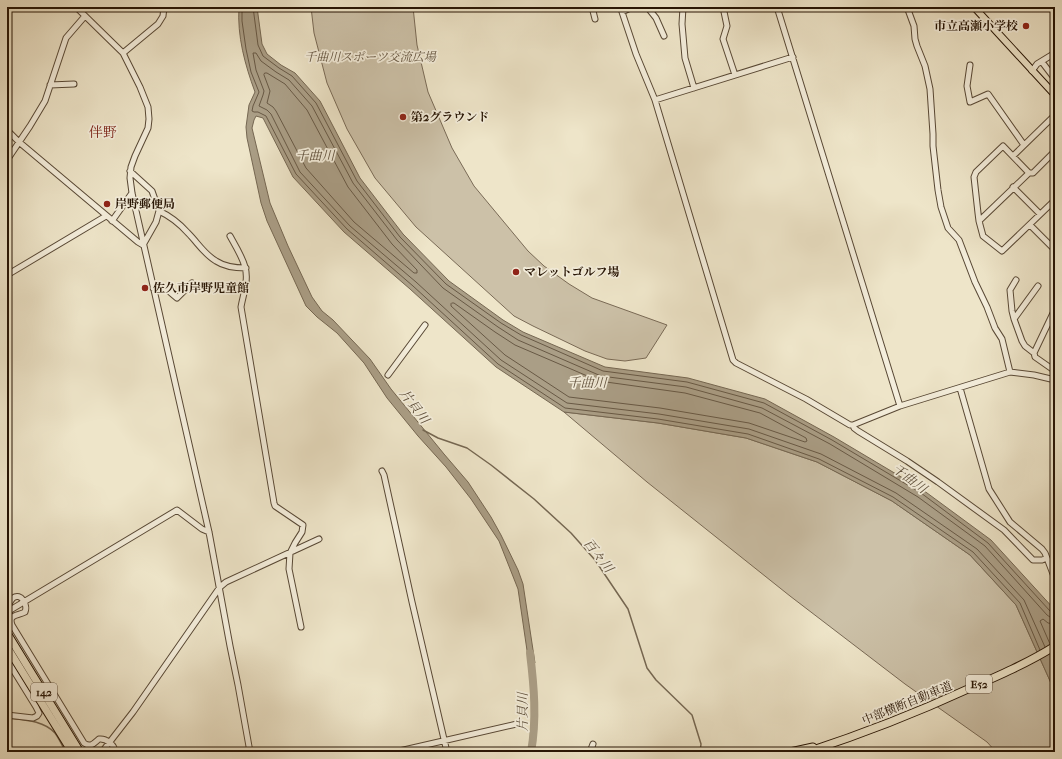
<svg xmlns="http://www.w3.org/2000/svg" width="1062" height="759" font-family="'IM FELL French Canon','Noto Serif JP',serif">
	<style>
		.green { fill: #ccc1a8; stroke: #796a56 }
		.water { fill: #aa9e86; stroke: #756752 }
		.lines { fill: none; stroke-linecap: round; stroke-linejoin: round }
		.shore { stroke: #685945; stroke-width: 1 }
		.stream { stroke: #756752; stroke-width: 1.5 }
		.river { stroke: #aa9e86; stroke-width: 8 }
		.minor-casing { stroke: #584835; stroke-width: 7 }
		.major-casing { stroke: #261404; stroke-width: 8 }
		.highway-casing { stroke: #261404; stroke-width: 9 }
		.minor { stroke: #f4eedc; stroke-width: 5 }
		.major { stroke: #eee5c9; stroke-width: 6 }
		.highway { stroke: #eee5c9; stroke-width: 7 }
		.poi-dot { fill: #8f2418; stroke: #f4eedc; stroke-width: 1.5 }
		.labels { text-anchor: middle; stroke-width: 3.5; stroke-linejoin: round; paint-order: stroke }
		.shield { fill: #f4eedc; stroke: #645545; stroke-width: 1 }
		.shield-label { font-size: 11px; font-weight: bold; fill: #261404 }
		.poi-label { font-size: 12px; font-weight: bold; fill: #261404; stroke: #f4eedc; text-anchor: start }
		.park-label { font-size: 12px; font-style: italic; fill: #60513d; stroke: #f4eedc }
		.street-label { font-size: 12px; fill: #261404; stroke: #f4eedc }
		.water-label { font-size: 13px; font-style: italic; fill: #61523e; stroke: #f4eedc }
		.quarter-label { font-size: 14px; fill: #7a1f14; stroke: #f4eedc }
	</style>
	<rect width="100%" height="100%" fill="#eee5c9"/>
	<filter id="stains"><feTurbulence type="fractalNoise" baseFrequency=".005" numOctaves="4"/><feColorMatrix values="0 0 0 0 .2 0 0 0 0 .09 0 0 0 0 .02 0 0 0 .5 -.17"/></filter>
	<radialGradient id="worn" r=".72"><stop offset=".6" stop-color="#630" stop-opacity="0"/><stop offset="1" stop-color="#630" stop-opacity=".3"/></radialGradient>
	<path class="green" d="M 311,7 L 413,7 L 417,45 L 428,92 L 452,148 L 474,186 L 528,251 L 544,266 L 569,284 L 592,298 L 667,325 L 646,358 L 625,361 L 607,359 L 585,351 L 533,326 L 514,316 L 416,227 L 375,178 L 347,129 L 327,83 L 314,33 Z
		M 564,412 L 658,423 L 746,438 L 817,462 L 892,501 L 970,555 L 1016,605 L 1055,692 L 1055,752 L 996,752 L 987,742 L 905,684 L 790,596 L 647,482 Z"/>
	<path class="water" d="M 239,7 L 257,7 L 262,44 L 267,54 L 281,65 L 295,73 L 320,101 L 360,178 L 403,234 L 449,281 L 503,320 L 523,332 L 605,367 L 688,378 L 765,399 L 834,437 L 923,490 L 991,540 L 1055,610 L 1055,692 L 1016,605 L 970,555 L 892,501 L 817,462 L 746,438 L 658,423 L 564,412 L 496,367 L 410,289 L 344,232 L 293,177 L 263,118 L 256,116 L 254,120 L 252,128 L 270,203 L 288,246 L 312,297 L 322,311 L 333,320 L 370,359 L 391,389 L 444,454 L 468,482 L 491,517 L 501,535 L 518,570 L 523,584 L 535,663 L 529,664 L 518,589 L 499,541 L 471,499 L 446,467 L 418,436 L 387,398 L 364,363 L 337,333 L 317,317 L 306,306 L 267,221 L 261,203 L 247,138 L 246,127 L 249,105 L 255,92 C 245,65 237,36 239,7 Z"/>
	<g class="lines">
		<path class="shore" d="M 242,7 L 242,21 L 246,49 L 251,72 L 259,92 L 253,106 L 252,111 L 254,112 L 258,112 L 266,116 L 296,174 L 347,229 L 413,286 L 498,364 L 565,408 L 658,419 L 748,434 L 819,459 L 893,497 L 973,552 L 1020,603 L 1040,650
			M 253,7 L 258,45 L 263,56 L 279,68 L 292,76 L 316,103 L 357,181 L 400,237 L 446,284 L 501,323 L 521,335 L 603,371 L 687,382 L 764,403 L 832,440 L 921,493 L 988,543 L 1050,611 L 1055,613
			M 265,73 L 267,73 L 285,84 L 307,110 L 348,187 L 392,244 L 417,270 L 417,273 L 414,273 L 354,222 L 306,168 L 276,111 L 273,107 L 267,103 L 270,91 L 264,75 Z
			M 452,303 L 454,303 L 495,332 L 515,345 L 599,381 L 685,393 L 760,413 L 806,438 L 807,441 L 805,442 L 749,423 L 660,408 L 569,397 L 505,355 L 451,306 L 451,304 Z
			M 1050,644 L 1040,621 L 1043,619 L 1048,623 L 1055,624
			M 1045,647 L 1024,600 L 977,549 L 896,493 L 821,454 L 749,429 L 659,414 L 567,403 L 501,360 L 416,282 L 350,226 L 300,172 L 271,114 L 267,110 L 259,106 L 263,95 L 264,91 L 256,70 L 253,53 L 256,53 L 261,61 L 276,72 L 289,80 L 312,106 L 353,183 L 397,240 L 443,288 L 498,327 L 518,340 L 601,376 L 686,387 L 762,408 L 830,444 L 918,497 L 985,546 L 1047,615 L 1050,617 L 1055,618"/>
		<path class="stream" d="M 7,166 L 15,152
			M 423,430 L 438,438 L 467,448 L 491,465 L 534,499 L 571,533 L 595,560 L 628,609 L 647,668 L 656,680 L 692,715 L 701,744 L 700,752
			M 7,718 C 23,720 43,720 55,733 C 59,738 62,746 66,752"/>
		<path class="river" d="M 530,653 C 534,686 537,719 531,752"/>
		<g class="minor-casing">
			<path id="minor" d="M 76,7 L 123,53 L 140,87 L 148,107 L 149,119 L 148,128 L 135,156 L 131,167 L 130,178 L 132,193 L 209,532 L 230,646 L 238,685 L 250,752
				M 592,7 L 595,19
				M 632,7 L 622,12 L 636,54 L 655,100 L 733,360 L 736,363 L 806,399 L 850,425 L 853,425 L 854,428 L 858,431 L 907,461 L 938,482 L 1004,530 L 1033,560 L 1042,560 L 1047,558
				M 683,7 L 682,24 L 685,58 L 694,88
				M 723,7 L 727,26 L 723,39 L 735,75
				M 777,7 L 900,406
				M 907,7 L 914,26 L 915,39 L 917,46 L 925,66 L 930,89 L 933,134 L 933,146 L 938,190 L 941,207 L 948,228 L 959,240 L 975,282 L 987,307 L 995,328 L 1002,339 L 1010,372
				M 648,8 L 656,18 L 664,36
				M 123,53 L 158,24 L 163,16 L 164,7
				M 1042,62 L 1055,79
				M 970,65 L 967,86 L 970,102 L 988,94 L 1024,145
				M 1032,71 L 1037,64 L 1055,53
				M 50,85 L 74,84
				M 655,100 L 793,57
				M 7,130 L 19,142 L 138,242 L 143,245 L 156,222 L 159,211 L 152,191 L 130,171
				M 1013,156 L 1055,115
				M 7,160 L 30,126 L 45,101 L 66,38 L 85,16
				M 1029,173 L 1033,173 L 1055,151
				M 1013,187 L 1040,214
				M 159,211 C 170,216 180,224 188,233 C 198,243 204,254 216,261 C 225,267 236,268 246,268
				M 112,221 L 132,193
				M 979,221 L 978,213 L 974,177 L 976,172 L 1003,146 L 1029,173 L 979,221 L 983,236 L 1002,251 L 1055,200
				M 1030,225 L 1055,250
				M 230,236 C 235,245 242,256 245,267 C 249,280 243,295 241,307 L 274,503 L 275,506 L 303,525 L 302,532 L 295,543 L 290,553 L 289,569 L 301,627
				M 1054,271 L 1055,272
				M 7,275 L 106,216
				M 1038,286 L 1014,319 L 1022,341 L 1025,346 L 1034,353 L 1035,357 L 1055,371
				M 153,288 L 164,287 L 177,298 L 192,283
				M 1014,319 L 1012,311 L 1010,290 L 1016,280
				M 1034,353 L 1055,309
				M 388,375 L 425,325
				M 960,388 L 989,489 L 1010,522 L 1042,549 L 1045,553 L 1055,579
				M 853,425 L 900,406 L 1010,372 L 1034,375 L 1055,380
				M 382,471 L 384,475 L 412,602 L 447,752
				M 7,606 C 9,604 11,600 13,598 C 21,592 28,605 25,612 C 18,616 8,614 12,625 L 84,743 C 91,748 94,743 99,739 C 106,738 115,745 115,752
				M 7,612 L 177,510 L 202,529 L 209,532
				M 7,660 L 36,707 L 39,713 L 37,716 L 33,718 L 7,715
				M 102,752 L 133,712 L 220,587 L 226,582 L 319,539
				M 395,752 L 521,723
				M 590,752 L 593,744"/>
		</g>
		<g class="major-casing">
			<path id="major" d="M 974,7 L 1055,95"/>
		</g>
		<g class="highway-casing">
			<path id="highway" d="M 7,633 L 80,752
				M 7,647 L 72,752
				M 790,752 L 813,747
				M 807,752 C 862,734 916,713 968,689 C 998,676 1028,663 1055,646"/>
		</g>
		<use href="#minor" class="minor"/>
		<use href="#major" class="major"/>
		<use href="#highway" class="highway"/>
	</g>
	<g class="poi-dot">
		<circle cx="1026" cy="26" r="4"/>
		<circle cx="403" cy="117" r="4"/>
		<circle cx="107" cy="204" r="4"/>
		<circle cx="516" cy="272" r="4"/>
		<circle cx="145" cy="288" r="4"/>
	</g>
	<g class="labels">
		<g class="shield">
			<rect x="966" y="675" width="26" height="18" rx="3"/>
			<rect x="31" y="683" width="26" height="18" rx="3"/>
		</g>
		<g class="shield-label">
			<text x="979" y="688">E52</text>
			<text x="44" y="696">142</text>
		</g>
		<g class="poi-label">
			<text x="1018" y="30" text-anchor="end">市立高瀬小学校</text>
			<text x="411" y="121">第2グラウンド</text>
			<text x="115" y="208">岸野郵便局</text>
			<text x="524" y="276">マレットゴルフ場</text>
			<text x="153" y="292">佐久市岸野児童館</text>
		</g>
		<g class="park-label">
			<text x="370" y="61">千曲川スポーツ交流広場</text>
		</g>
		<g class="street-label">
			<text transform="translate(907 703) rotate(-22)" y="4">中部横断自動車道</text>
		</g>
		<g class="water-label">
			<text x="315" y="160">千曲川</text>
			<text transform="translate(587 382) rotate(1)" y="5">千曲川</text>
			<text transform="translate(415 406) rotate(53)" y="5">片貝川</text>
			<text transform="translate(910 478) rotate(37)" y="5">千曲川</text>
			<text transform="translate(599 555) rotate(52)" y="5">百々川</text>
			<text transform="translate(522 712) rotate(-90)" y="5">片貝川</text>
		</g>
		<g class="quarter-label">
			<text x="103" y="137">伴野</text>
		</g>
	</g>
	<rect width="1062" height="759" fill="none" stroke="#eee5c9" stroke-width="24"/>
	<rect x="8" y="8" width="1046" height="743" fill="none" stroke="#261404" stroke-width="2"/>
	<rect x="12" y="12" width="1038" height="735" fill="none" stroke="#261404"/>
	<rect width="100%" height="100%" filter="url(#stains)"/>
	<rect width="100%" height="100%" fill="url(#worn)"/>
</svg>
